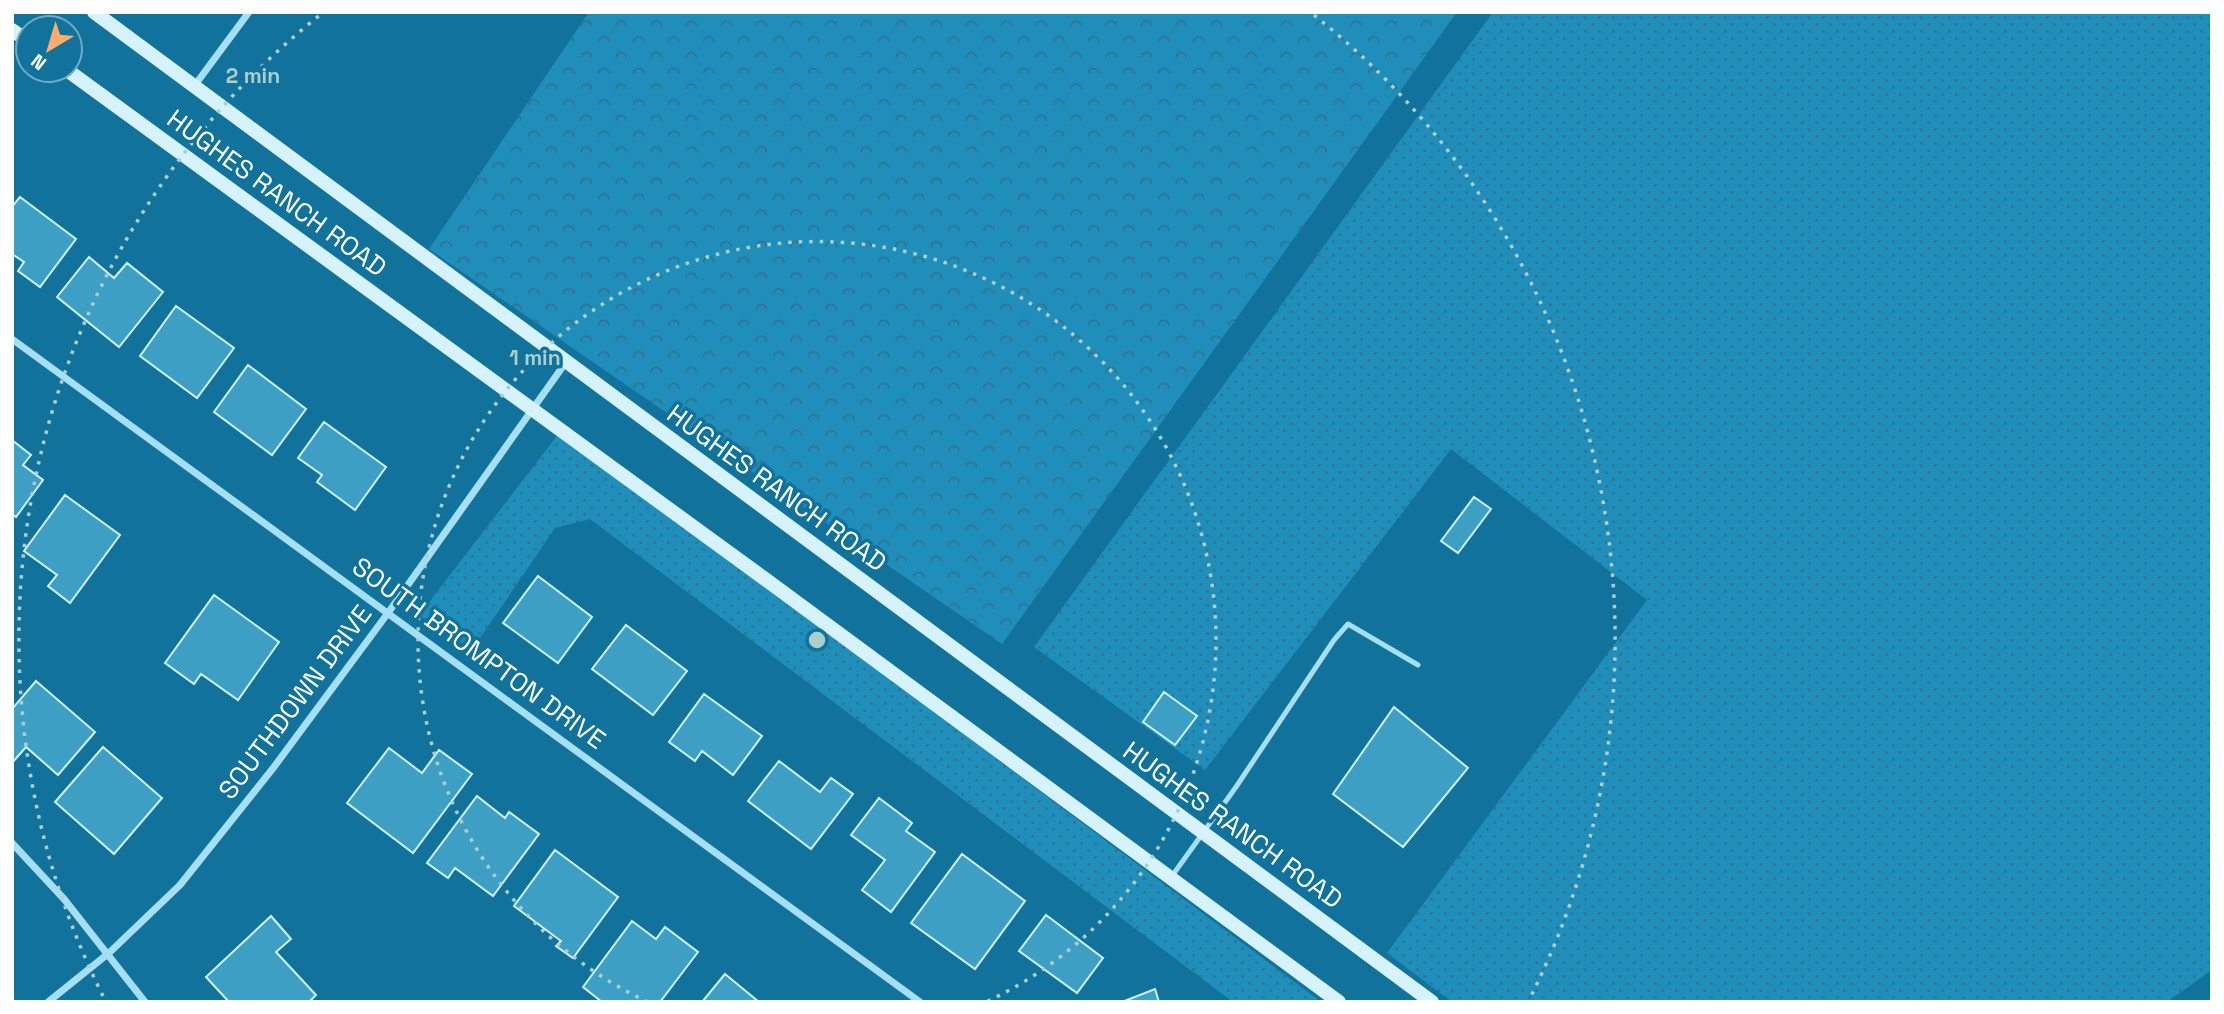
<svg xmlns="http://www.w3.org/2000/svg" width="2224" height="1014" font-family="'Space Grotesk',sans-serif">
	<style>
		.grass { fill: url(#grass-dots) }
		.forest { fill: url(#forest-crowns) }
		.building { fill: #3e9fc5; stroke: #cef1fe; stroke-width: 2 }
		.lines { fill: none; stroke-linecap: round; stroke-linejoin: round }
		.lane { stroke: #a5dff5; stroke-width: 5 }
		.street { stroke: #a5dff5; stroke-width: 7 }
		.secondary { stroke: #d6f2fd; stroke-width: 14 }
		.ring { fill: none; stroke: #abcfcc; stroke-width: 3.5; stroke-dasharray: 3.5 7 }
		.labels { text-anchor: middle; stroke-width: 7; stroke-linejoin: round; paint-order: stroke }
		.street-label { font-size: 26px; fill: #fff; stroke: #11739c }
		.centre { fill: #abcfcc; stroke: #11739c; stroke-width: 3.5 }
		.ring-label { font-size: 21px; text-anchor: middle; font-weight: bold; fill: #abcfcc; stroke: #11739c; stroke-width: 7; stroke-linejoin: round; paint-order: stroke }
	</style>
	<defs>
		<pattern id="grass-dots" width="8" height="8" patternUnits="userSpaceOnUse" patternTransform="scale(1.75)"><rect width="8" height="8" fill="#1f8eba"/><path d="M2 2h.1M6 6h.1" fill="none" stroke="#31748e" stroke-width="1.8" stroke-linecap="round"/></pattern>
		<pattern id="forest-crowns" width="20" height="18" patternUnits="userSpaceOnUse" patternTransform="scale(1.75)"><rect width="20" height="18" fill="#1f8eba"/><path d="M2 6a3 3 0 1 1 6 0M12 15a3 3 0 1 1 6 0" fill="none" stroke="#31748e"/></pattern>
	</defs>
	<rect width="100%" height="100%" fill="#11739c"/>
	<path class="grass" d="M 1493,12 L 2212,12 L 2212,970 L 2167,1002 L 1452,1002 L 1387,953 L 1647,600 L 1451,449 L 1205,770 L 1034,647 Z
		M 560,432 L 1321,1002 L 1233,1002 L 590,519 L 555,528 L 472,650 L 419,615 Z"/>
	<path class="forest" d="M 589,12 L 1457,12 L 1002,644 L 429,249 Z"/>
	<path class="building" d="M 20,197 L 76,239 L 40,287 L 18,271 L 24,262 L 12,254 L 12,207 Z
		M 89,257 L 114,278 L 127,263 L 163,292 L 119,347 L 57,297 Z
		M 176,306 L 234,348 L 197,398 L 140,356 Z
		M 248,365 L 306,409 L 272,455 L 214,412 Z
		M 324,422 L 386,467 L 355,510 L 317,482 L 322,475 L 298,458 Z
		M 12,440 L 31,455 L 23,465 L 43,480 L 16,517 L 12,514 Z
		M 65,495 L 120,535 L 70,603 L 48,586 L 57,575 L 24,551 Z
		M 1474,497 L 1491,509 L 1458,553 L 1441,541 Z
		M 538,576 L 592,617 L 558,663 L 503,623 Z
		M 214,595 L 279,642 L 238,700 L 201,674 L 194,684 L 165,663 Z
		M 626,625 L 687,671 L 653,715 L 592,669 Z
		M 36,681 L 95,732 L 58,775 L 26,747 L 12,763 L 12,709 Z
		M 1164,692 L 1197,716 L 1175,745 L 1143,722 Z
		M 704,694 L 762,736 L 733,775 L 702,751 L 695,761 L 669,742 Z
		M 1394,707 L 1468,768 L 1403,847 L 1333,794 Z
		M 103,747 L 162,798 L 114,854 L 55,802 Z
		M 389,748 L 422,773 L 439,750 L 472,774 L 413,853 L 347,803 Z
		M 779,761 L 820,792 L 831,778 L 853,794 L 811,849 L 748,801 Z
		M 477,796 L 505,818 L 509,812 L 539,834 L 493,896 L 455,868 L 448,878 L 427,863 Z
		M 879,798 L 912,823 L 906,831 L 935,852 L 891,912 L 862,890 L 885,860 L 851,835 Z
		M 555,850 L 618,897 L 573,958 L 556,946 L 561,941 L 514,906 Z
		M 962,854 L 1025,901 L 975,969 L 911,923 Z
		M 1046,915 L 1103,958 L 1077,993 L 1019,951 Z
		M 271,916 L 291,939 L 276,952 L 316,995 L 309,1002 L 229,1002 L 206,977 Z
		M 632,921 L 656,939 L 665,927 L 698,952 L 660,1002 L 602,1002 L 583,987 Z
		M 725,974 L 759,1002 L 702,1002 Z
		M 1155,989 L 1159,1002 L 1122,1002 Z"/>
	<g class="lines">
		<path class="lane" d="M 1172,876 L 1236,787 L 1334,640 L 1348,624 L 1418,665"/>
		<path class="street" d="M 195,85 L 249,12
			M 12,339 L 920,1002
			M 12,843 L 64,899 L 145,1002
			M 48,1002 L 109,953 L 180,885 L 274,767 L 388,613 L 566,362"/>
		<path class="secondary" d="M 94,12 L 1432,1002
			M 12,30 L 28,41
			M 67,70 L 765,579 L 1339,1002"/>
	</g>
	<g class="ring">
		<path d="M648 1002A399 399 0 1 1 986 1002"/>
		<path d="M103 996A798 798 0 0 1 320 15M1314 15A798 798 0 0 1 1531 996"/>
	</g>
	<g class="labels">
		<g class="street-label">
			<text transform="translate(277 193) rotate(36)" y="9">HUGHES RANCH ROAD</text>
			<text transform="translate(777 488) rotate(36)" y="9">HUGHES RANCH ROAD</text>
			<text transform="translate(479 653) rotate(36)" y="9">SOUTH BROMPTON DRIVE</text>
			<text transform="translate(295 702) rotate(-53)" y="9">SOUTHDOWN DRIVE</text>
			<text transform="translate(1233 825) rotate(36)" y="9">HUGHES RANCH ROAD</text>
		</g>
	</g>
	<circle cx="817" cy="640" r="10" class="centre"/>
	<g class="ring-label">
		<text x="253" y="83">2 min</text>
		<text x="535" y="365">1 min</text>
	</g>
	<rect width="2224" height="1014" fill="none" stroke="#ffffff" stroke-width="28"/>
	<g transform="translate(49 49) rotate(218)"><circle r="33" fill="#11739c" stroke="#70abc4" stroke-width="2"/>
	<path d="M0-5L12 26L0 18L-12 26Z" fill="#ffab69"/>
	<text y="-10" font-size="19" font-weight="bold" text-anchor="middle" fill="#ffffff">N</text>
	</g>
</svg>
